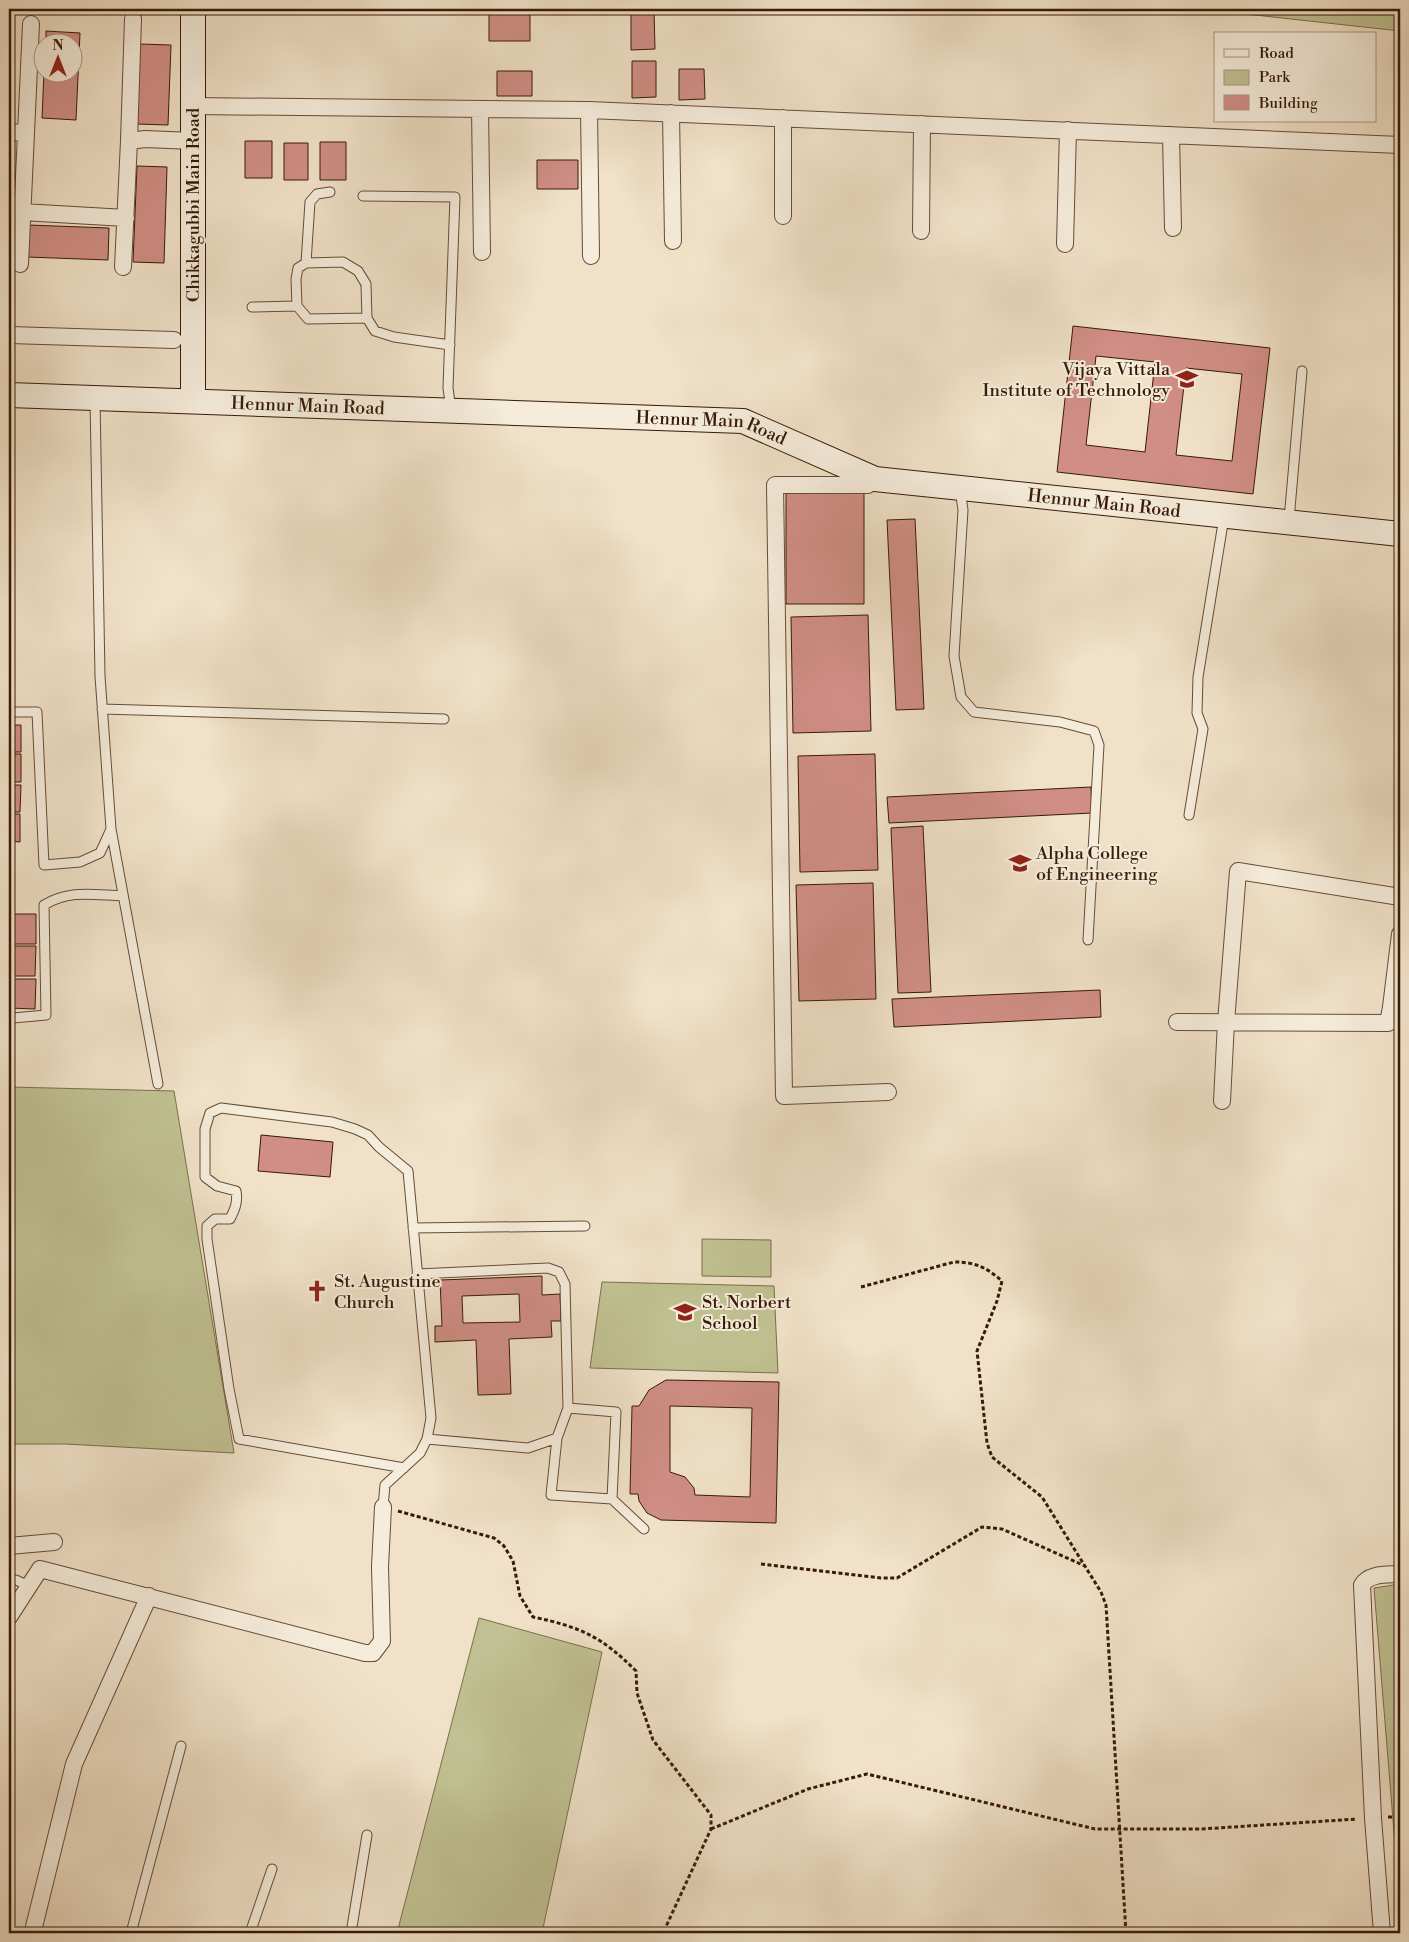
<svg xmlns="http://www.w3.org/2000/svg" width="1409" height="1942" font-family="'Libre Bodoni',serif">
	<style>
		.green { fill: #c0c192; stroke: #7c6e4c }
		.building { fill: #d08e86; stroke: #381a06; fill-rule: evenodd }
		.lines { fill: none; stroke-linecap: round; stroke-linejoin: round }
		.lane-casing { stroke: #664c36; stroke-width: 11 }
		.street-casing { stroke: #664c36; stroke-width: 18 }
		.secondary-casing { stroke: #381a06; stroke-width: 26 }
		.path { stroke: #381a06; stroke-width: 3; stroke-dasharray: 4 2.5; stroke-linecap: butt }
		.lane { stroke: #f5ecdb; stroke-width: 9 }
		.street { stroke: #f5ecdb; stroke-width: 16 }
		.secondary { stroke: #f5ecdb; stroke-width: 24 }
		.labels { text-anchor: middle; stroke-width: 4; stroke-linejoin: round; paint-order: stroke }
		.street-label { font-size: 18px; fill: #381a06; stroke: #f5ecdb }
		.poi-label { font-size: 18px; fill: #381a06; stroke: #f5ecdb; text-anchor: start }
	</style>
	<rect width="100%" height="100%" fill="#f0e1c8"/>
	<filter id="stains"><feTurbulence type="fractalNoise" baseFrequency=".004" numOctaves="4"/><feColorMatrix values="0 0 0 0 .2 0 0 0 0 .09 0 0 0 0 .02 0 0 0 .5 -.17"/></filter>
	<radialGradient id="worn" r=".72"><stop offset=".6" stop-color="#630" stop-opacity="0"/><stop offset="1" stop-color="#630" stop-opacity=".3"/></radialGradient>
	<path class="green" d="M 1200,9 L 1400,9 L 1400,31 Z
		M 9,1087 L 174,1091 L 234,1453 L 65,1444 L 9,1444 Z
		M 702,1239 L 771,1240 L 771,1277 L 702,1276 Z
		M 602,1282 L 774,1286 L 778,1373 L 590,1368 Z
		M 1400,1584 L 1400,1905 L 1374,1588 Z
		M 479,1618 L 602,1652 L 542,1933 L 397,1933 Z"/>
	<path class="building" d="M 631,11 L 654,11 L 655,49 L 631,50 Z
		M 489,12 L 530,12 L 530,41 L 489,41 Z
		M 9,30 L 13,31 L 10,112 L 9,112 Z
		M 46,31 L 80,33 L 76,120 L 42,118 L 44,72 L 72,72 L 72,42 L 46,42 Z
		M 140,44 L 171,45 L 168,125 L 137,124 Z
		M 632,61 L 656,61 L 656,97 L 632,98 Z
		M 679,69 L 704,69 L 705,99 L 679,100 Z
		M 497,71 L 532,71 L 532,96 L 497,96 Z
		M 245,141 L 272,141 L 272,178 L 245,178 Z
		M 320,142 L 346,142 L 346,180 L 320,180 Z
		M 284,143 L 308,143 L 308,180 L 284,180 Z
		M 537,160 L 578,160 L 578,189 L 537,189 Z
		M 137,166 L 167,167 L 164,263 L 133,262 Z
		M 28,225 L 109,228 L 108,260 L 27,257 Z
		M 1073,326 L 1270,348 L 1253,494 L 1057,472 ZM 1096,356 L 1155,362 L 1145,452 L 1086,445 ZM 1186,368 L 1242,374 L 1232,461 L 1176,455 Z
		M 786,488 L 864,488 L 864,604 L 786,604 Z
		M 915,519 L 924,709 L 896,710 L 887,520 Z
		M 868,615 L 871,731 L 793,733 L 791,617 Z
		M 9,725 L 21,725 L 21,752 L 9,752 Z
		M 9,754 L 21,754 L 21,782 L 9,782 Z
		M 875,754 L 878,870 L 800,872 L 798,756 Z
		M 9,785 L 21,785 L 20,812 L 9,812 Z
		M 1091,787 L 1092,813 L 889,823 L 887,797 Z
		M 9,814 L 20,814 L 20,842 L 9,841 Z
		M 923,826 L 931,992 L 898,993 L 891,828 Z
		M 873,883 L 876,999 L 799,1001 L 796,885 Z
		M 9,914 L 36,914 L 36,944 L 9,944 Z
		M 9,946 L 36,946 L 35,976 L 9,976 Z
		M 9,979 L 36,979 L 35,1009 L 9,1008 Z
		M 1100,990 L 1101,1017 L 894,1027 L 892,999 Z
		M 261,1135 L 333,1142 L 330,1177 L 258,1171 Z
		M 542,1276 L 542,1295 L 560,1294 L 561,1321 L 551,1321 L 552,1337 L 509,1339 L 511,1394 L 478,1395 L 476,1340 L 435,1342 L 435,1326 L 442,1326 L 440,1280 ZM 519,1294 L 520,1322 L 463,1323 L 462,1296 Z
		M 666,1380 L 779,1382 L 776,1523 L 661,1520 L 647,1513 L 639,1501 L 638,1494 L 630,1494 L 632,1406 L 639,1406 L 649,1390 ZM 670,1406 L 752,1408 L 750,1497 L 695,1495 L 694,1488 L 685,1477 L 670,1472 Z"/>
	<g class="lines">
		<g class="lane-casing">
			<path id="lane" d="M 363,196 L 455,197 L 448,388 L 451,410
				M 306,263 L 310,202 L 317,194 L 330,192
				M 252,307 L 297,306
				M 367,318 L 308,319 L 297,306 L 296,279 L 298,268 L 306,263 L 343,262 L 358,271 L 366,284 L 367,318 L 375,331 L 394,337 L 450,345
				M 95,399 L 100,676 L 111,829 L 158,1084
				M 960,489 L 963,510 L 954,656 L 961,697 L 974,712 L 1060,722 L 1094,731 L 1099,745 L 1088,940
				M 1289,520 L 1302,371
				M 102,709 L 444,719
				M 9,712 L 37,712 L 44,865 L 80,862 L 100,853 L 111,829
				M 1189,815 L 1203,729 L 1197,713 L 1198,677 L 1224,517
				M 9,1022 L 13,1018 L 46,1015 L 44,905 C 70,889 94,895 123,896
				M 413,1228 L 585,1226
				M 417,1274 L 548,1268 L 559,1272 L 565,1284 L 568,1408 L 557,1438 L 528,1448 L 427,1439
				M 568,1408 L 616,1412 L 612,1499 L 644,1529
				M 557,1438 L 551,1495 L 612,1499
				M 383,1507 L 385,1485 L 420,1453 L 427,1439 L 431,1418 L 408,1171 L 379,1147 L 368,1135 L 355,1129 L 332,1122 L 221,1108 L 210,1113 L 205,1129 L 205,1177 L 217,1186 L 236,1191 C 238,1202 235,1209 230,1219 L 215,1219 L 207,1226 L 207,1239 L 229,1389 L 239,1439 L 404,1468
				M 9,1580 L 16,1580 L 29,1586
				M 131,1933 L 181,1746
				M 250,1933 L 272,1869
				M 351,1933 L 367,1835"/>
		</g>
		<g class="street-casing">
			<path id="street" d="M 193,106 L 589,110 L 1400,145
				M 480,109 L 482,252
				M 589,110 L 591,256
				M 671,113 L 673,241
				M 9,132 L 26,133
				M 1171,135 L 1173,228
				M 129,141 L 145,139 L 193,141
				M 22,212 L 126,218
				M 783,216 L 783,118
				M 921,231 L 922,124
				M 1065,244 L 1068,130
				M 20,264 L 31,24
				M 123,267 L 129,141 L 133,19
				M 9,335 L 174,340
				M 875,479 L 868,485 L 775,485 L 784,1096 L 888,1092
				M 1177,1022 L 1388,1023 L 1391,1007 L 1400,934
				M 1222,1101 L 1226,1022 L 1238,871 L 1400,897
				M 9,1546 L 54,1542
				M 9,1617 L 40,1569 L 365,1653 L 373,1653 L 382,1641 L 380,1567 L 383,1507
				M 34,1933 L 34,1927 L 74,1764 L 149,1596
				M 1382,1933 L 1373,1818 L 1362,1585 C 1369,1573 1387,1575 1400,1574"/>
		</g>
		<g class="secondary-casing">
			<g id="secondary">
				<path id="s1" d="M 9,395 L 743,421 L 875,479 L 1400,534"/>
				<path d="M 193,401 L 193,9"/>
			</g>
		</g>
		<path class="path" d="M 861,1287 L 954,1262 C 975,1262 986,1267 1002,1281 L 997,1301 L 977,1351 L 987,1443 L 992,1457 L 1042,1497 L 1101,1592 L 1106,1605 L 1126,1933
			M 398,1511 L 494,1538 L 504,1546 L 513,1561 L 520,1596 L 533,1617 C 581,1627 602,1637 636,1671 L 637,1693 L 653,1740 L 711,1815 L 711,1829 L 663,1933
			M 761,1564 L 881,1578 L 897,1578 L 982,1527 L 1002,1529 L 1085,1566
			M 1388,1817 L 1400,1817
			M 711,1829 L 808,1789 L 867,1774 L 1095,1829 L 1202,1829 L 1357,1819"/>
		<use href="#lane" class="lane"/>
		<use href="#street" class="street"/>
		<use href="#secondary" class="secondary"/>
	</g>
	<defs>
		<g id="university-bare" transform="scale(1.725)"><path d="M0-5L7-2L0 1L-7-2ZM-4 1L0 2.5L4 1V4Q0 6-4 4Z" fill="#8f2418" stroke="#f5ecdb" stroke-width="2.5" paint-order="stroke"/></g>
		<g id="church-bare" transform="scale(1.725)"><path d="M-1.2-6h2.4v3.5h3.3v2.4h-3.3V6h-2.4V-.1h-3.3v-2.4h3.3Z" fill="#8f2418" stroke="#f5ecdb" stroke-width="2.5" paint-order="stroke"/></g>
		<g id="school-bare" transform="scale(1.725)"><path d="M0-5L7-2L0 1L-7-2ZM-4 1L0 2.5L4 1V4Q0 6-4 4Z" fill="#8f2418" stroke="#f5ecdb" stroke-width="2.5" paint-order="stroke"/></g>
	</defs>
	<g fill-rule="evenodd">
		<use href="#university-bare" x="1187" y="379"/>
		<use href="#university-bare" x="1020" y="863"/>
		<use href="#church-bare" x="317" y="1291"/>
		<use href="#school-bare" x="685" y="1312"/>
	</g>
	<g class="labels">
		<g class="street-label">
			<text transform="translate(193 205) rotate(-90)" y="6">Chikkagubbi Main Road</text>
			<text dy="6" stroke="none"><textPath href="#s1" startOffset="299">Hennur Main Road</textPath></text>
			<text dy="6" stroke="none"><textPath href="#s1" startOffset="704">Hennur Main Road</textPath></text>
			<text dy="6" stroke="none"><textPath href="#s1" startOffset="1109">Hennur Main Road</textPath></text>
		</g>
		<g class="poi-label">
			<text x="1170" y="375" text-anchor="end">Vijaya Vittala<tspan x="1170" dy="21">Institute of Technology</tspan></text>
			<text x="1036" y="859">Alpha College<tspan x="1036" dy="21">of Engineering</tspan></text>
			<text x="334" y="1287">St. Augustine<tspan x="334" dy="21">Church</tspan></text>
			<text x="702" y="1308">St. Norbert<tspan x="702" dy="21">School</tspan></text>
		</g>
	</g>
	<rect width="1409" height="1942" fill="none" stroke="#f0e1c8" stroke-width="30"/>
	<rect x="10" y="10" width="1389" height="1922" fill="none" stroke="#381a06" stroke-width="2.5"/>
	<rect x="15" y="15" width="1379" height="1912" fill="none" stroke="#381a06"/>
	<rect x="1214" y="32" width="162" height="90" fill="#f5ecdb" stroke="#a99886"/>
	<rect x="1224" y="49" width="25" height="8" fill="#f5ecdb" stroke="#a99886"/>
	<text x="1259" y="58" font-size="15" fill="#381a06">Road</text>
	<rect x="1224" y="70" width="25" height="15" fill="#c0c192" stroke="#a99886"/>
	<text x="1259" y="82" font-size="15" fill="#381a06">Park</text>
	<rect x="1224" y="95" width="25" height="15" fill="#d08e86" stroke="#a99886"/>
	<text x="1259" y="108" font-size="15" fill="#381a06">Building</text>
	<g transform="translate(58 58)"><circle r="24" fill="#f5ecdb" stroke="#a99886"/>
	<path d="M0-4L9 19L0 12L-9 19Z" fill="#8f2418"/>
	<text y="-8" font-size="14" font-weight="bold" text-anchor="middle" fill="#381a06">N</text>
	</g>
	<rect width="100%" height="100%" filter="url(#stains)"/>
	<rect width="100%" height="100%" fill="url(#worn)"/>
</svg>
